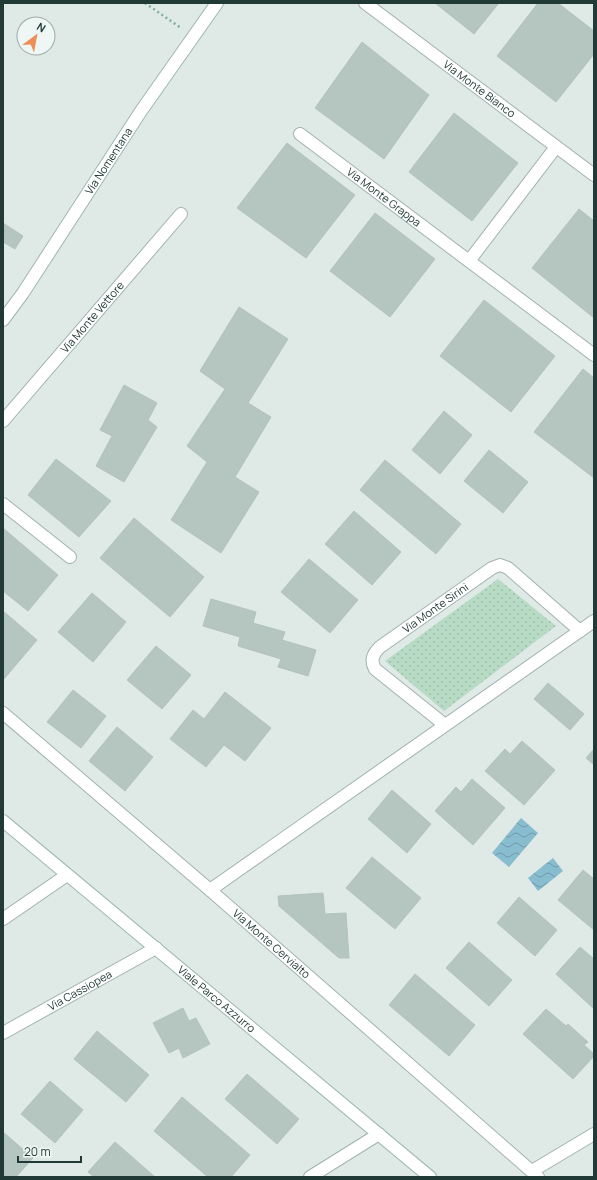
<svg xmlns="http://www.w3.org/2000/svg" width="597" height="1180" font-family="Manrope,sans-serif">
	<style>
		.park { fill: url(#park-dots) }
		.water { fill: url(#water-waves) }
		.building { fill: #b5c5c0; stroke: #b2c3be }
		.lines { fill: none; stroke-linecap: round; stroke-linejoin: round }
		.street-casing { stroke: #a2b2ae; stroke-width: 14 }
		.secondary-casing { stroke: #9fb6b0; stroke-width: 14 }
		.path { stroke: #80ada4; stroke-width: 2.5; stroke-dasharray: 2 3; stroke-linecap: butt }
		.street { stroke: #fff; stroke-width: 12 }
		.secondary { stroke: #fff; stroke-width: 12 }
		.labels { text-anchor: middle; stroke-width: 3; stroke-linejoin: round; paint-order: stroke }
		.street-label { font-size: 11px; fill: #213a36; stroke: #eff7f4 }
	</style>
	<defs>
		<pattern id="park-dots" width="8" height="8" patternUnits="userSpaceOnUse"><rect width="8" height="8" fill="#b8dbc6"/><path d="M2 2h.1M6 6h.1" fill="none" stroke="#9ebdab" stroke-width="1.8" stroke-linecap="round"/></pattern>
		<pattern id="water-waves" width="16" height="10" patternUnits="userSpaceOnUse"><rect width="16" height="10" fill="#88bccf"/><path d="M0 5q4-4 8 0t8 0" fill="none" stroke="#6f9aa9"/></pattern>
	</defs>
	<rect width="100%" height="100%" fill="#dfeae6"/>
	<path class="park" d="M 498,579 L 556,626 L 444,711 L 385,661 Z"/>
	<path class="water" d="M 521,818 L 538,833 L 509,867 L 492,853 Z
		M 553,858 L 563,871 L 538,891 L 528,878 Z"/>
	<path class="building" d="M 435,3 L 499,3 L 474,34 Z
		M 538,3 L 558,3 L 594,31 L 594,54 L 556,102 L 497,56 Z
		M 362,42 L 429,95 L 384,159 L 315,108 Z
		M 454,113 L 518,163 L 472,221 L 409,172 Z
		M 287,143 L 355,195 L 306,258 L 237,208 Z
		M 579,209 L 594,221 L 594,318 L 532,268 Z
		M 375,213 L 435,259 L 390,317 L 330,271 Z
		M 3,223 L 23,236 L 15,249 L 3,242 Z
		M 484,300 L 555,356 L 511,412 L 440,356 Z
		M 239,307 L 288,339 L 248,403 L 271,417 L 235,477 L 259,492 L 221,553 L 171,520 L 207,462 L 187,446 L 225,389 L 200,371 Z
		M 583,369 L 594,378 L 594,478 L 534,432 Z
		M 124,385 L 157,403 L 148,420 L 157,427 L 124,482 L 96,466 L 112,436 L 100,430 Z
		M 444,411 L 472,435 L 440,474 L 412,450 Z
		M 489,450 L 528,482 L 503,513 L 464,481 Z
		M 56,459 L 111,501 L 79,537 L 28,495 Z
		M 385,460 L 461,524 L 436,554 L 360,490 Z
		M 354,511 L 401,552 L 372,585 L 325,544 Z
		M 134,518 L 204,577 L 170,617 L 100,558 Z
		M 3,528 L 58,575 L 28,611 L 3,591 Z
		M 309,559 L 358,600 L 330,633 L 281,592 Z
		M 92,593 L 126,622 L 93,662 L 58,632 Z
		M 211,599 L 256,612 L 253,623 L 285,632 L 282,640 L 316,650 L 308,676 L 278,667 L 281,659 L 238,646 L 240,637 L 203,626 Z
		M 3,611 L 37,640 L 4,679 L 3,678 Z
		M 156,646 L 191,675 L 162,709 L 127,680 Z
		M 548,683 L 584,714 L 570,730 L 534,699 Z
		M 73,690 L 106,716 L 81,748 L 47,722 Z
		M 225,692 L 271,728 L 245,761 L 224,745 L 206,767 L 170,739 L 193,710 L 204,719 Z
		M 117,727 L 153,757 L 125,791 L 89,761 Z
		M 522,741 L 555,770 L 524,805 L 485,771 L 505,749 L 510,754 Z
		M 594,749 L 594,765 L 586,758 Z
		M 472,779 L 505,808 L 473,845 L 435,811 L 456,787 L 461,792 Z
		M 392,790 L 431,824 L 407,853 L 368,819 Z
		M 372,857 L 421,898 L 395,929 L 346,888 Z
		M 583,870 L 594,879 L 594,930 L 558,900 Z
		M 323,893 L 325,914 L 346,913 L 349,958 L 339,958 L 279,906 L 278,896 Z
		M 519,897 L 557,930 L 535,956 L 497,923 Z
		M 469,942 L 512,980 L 489,1006 L 446,968 Z
		M 580,947 L 594,959 L 594,1009 L 556,974 Z
		M 415,974 L 475,1025 L 449,1056 L 389,1005 Z
		M 183,1008 L 189,1021 L 196,1018 L 210,1044 L 183,1058 L 179,1048 L 169,1053 L 153,1023 Z
		M 546,1009 L 566,1026 L 568,1024 L 588,1042 L 584,1045 L 594,1054 L 594,1056 L 573,1079 L 523,1034 Z
		M 97,1031 L 149,1075 L 126,1102 L 74,1059 Z
		M 247,1074 L 299,1119 L 277,1144 L 225,1099 Z
		M 50,1081 L 83,1110 L 55,1143 L 21,1114 Z
		M 182,1097 L 250,1155 L 231,1177 L 208,1177 L 154,1131 Z
		M 3,1132 L 33,1158 L 16,1177 L 3,1177 Z
		M 115,1142 L 155,1177 L 94,1177 L 88,1172 Z"/>
	<g class="lines">
		<g class="street-casing">
			<g id="street">
				<path id="s1" d="M 365,3 L 594,175"/>
				<path id="s2" d="M 300,134 L 594,355"/>
				<path d="M 469,261 L 556,147"/>
				<path id="s3" d="M 3,421 L 181,214"/>
				<path d="M 3,504 L 70,557"/>
				<path id="s4" d="M 3,713 L 210,890 L 538,1177"/>
				<path id="s5" d="M 445,725 L 375,669 C 370,660 373,654 380,647 L 492,568 L 500,565 L 508,568 L 580,631"/>
				<path d="M 210,890 L 594,621"/>
				<path d="M 3,919 L 67,875"/>
				<path id="s6" d="M 3,1033 L 156,948"/>
				<path d="M 532,1171 L 594,1134"/>
				<path d="M 310,1177 L 379,1134"/>
			</g>
		</g>
		<g class="secondary-casing">
			<g id="secondary">
				<path id="s7" d="M 3,320 L 23,293 L 141,111 L 217,3"/>
				<path id="s8" d="M 3,821 L 430,1177"/>
			</g>
		</g>
		<path class="path" d="M 145,3 L 181,28"/>
		<use href="#street" class="street"/>
		<use href="#secondary" class="secondary"/>
	</g>
	<g class="labels">
		<g class="street-label">
			<text dy="4" stroke="none"><textPath href="#s1" startOffset="143">Via Monte Bianco</textPath></text>
			<text dy="4" stroke="none"><textPath href="#s7" startOffset="191">Via Nomentana</textPath></text>
			<text dy="4" stroke="none"><textPath href="#s2" startOffset="105">Via Monte Grappa</textPath></text>
			<text dy="4" stroke="none"><textPath href="#s3" startOffset="137">Via Monte Vettore</textPath></text>
			<text dy="4" stroke="none"><textPath href="#s5" startOffset="182">Via Monte Sirini</textPath></text>
			<text dy="4" stroke="none"><textPath href="#s4" startOffset="354">Via Monte Cervialto</textPath></text>
			<text dy="4" stroke="none"><textPath href="#s6" startOffset="88">Via Cassiopea</textPath></text>
			<text dy="4" stroke="none"><textPath href="#s8" startOffset="278">Viale Parco Azzurro</textPath></text>
		</g>
	</g>
	<rect width="597" height="1180" fill="none" stroke="#213a36" stroke-width="8"/>
	<g transform="translate(36 36) rotate(32)"><circle r="19" fill="#eff7f4" stroke="#9daba8"/>
	<path d="M0-3L7 15L0 10L-7 15Z" fill="#ef8f58"/>
	<text y="-6" font-size="11" font-weight="bold" text-anchor="middle" fill="#213a36">N</text>
	</g>
	<path d="M18 1156v6h63v-6" fill="none" stroke="#213a36" stroke-width="2"/>
	<text x="24" y="1156" font-size="12" fill="#213a36" stroke="#eff7f4" stroke-width="3" paint-order="stroke">20 m</text>
</svg>
